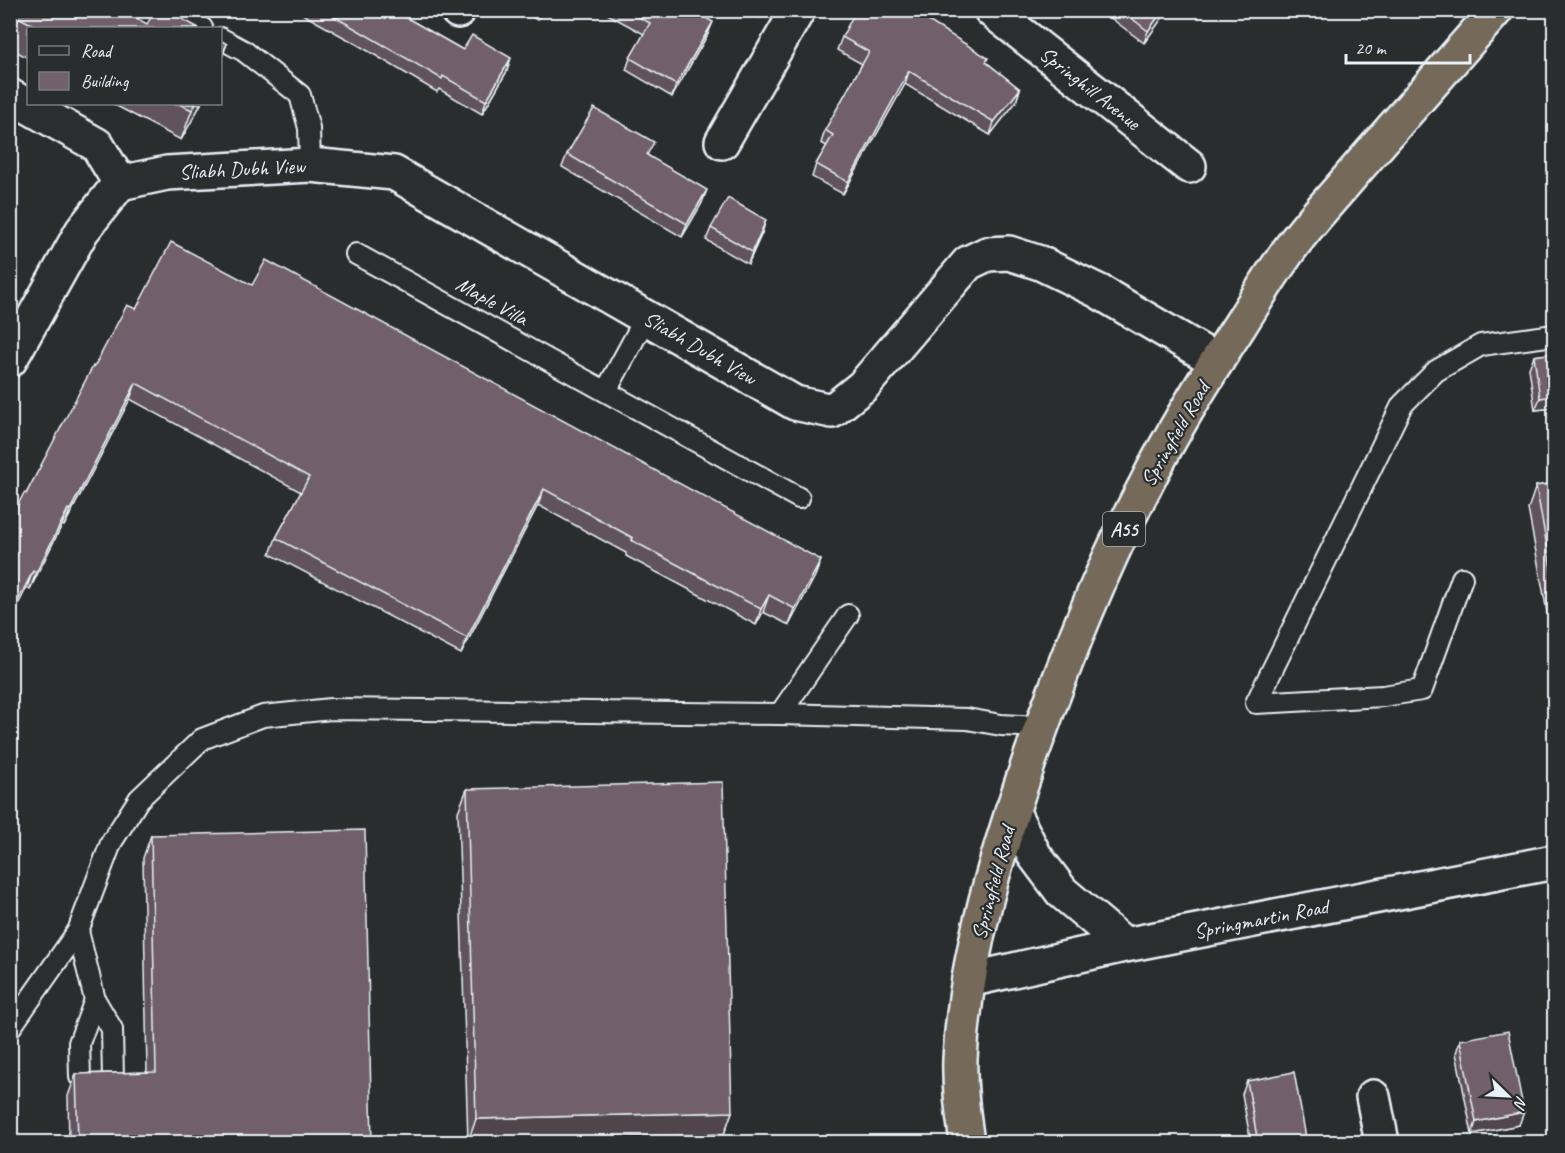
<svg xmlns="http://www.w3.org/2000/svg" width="1565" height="1153" font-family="Caveat,sans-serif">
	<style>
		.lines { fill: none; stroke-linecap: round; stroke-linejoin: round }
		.lane-casing { stroke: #e8f1f8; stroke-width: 24 }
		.street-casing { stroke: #e8f1f8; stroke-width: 38 }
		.secondary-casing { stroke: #e8f1f8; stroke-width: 38 }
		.highway-casing { stroke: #e8f1f8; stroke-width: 38 }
		.lane { stroke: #2a2d2e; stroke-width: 20 }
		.street { stroke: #2a2d2e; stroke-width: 33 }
		.secondary { stroke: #2a2d2e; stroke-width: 33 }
		.highway { stroke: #746a5a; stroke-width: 33 }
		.wall { fill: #61535d; stroke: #e8f1f8; stroke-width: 1.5 }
		.shaded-wall { fill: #4f444c; stroke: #e8f1f8; stroke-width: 1.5 }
		.building { fill: #71616c; stroke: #e8f1f8; stroke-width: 1.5 }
		.labels { text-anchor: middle; stroke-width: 4.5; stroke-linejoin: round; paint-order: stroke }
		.shield { fill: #2a2d2e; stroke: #afb6bb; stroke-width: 1.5 }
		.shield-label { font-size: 20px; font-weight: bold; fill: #e8f1f8 }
		.street-label { font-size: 21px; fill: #e8f1f8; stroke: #2a2d2e }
	</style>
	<rect width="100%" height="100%" fill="#2a2d2e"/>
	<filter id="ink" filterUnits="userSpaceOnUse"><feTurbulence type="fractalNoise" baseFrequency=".0167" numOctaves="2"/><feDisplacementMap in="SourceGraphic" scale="12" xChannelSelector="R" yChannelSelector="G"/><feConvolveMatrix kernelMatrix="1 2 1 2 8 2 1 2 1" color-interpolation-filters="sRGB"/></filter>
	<g filter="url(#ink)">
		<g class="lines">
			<g class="lane-casing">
				<path id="lane" d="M 169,10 L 202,28
					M 220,38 L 244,51 L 300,95 L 309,128 L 310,165
					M 356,254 L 799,498
					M 606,391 L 646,317
					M 1462,578 L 1422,690 L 1383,696 L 1256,703 L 1402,405 L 1436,371 L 1481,345 L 1554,335
					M 780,714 L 848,615
					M 78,931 L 111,843 L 139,799 L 202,739 L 263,716 L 331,709 L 780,714 L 967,719 L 1001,725 L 1042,727
					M 10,1028 L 78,931 L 95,1000 L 112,1029 L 113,1079
					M 80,1077 L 79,1043 L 95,1000"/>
			</g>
			<g class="street-casing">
				<path id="street" d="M 457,10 L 458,11
					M 991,10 L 1189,166
					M 10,96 L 97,145 L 120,183
					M 722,142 L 798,10
					M 10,360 L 82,231 L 120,183 L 167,173 L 310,165 L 394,173 L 795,403 L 832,411 L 863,386 L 968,263 L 987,254 L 1009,253 L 1040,263 L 1098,291 L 1217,361
					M 1373,1097 L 1382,1142"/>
			</g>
			<g class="secondary-casing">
				<path id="secondary" d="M 1012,811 L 1035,856 L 1062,892 L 1125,945
					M 969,980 L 1125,945 L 1554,862"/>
			</g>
			<g class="highway-casing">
				<path id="highway" d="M 967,1142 C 963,1115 959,1087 960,1059 C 965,954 998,851 1032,753 C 1065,662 1100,571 1145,486 C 1173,430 1206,377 1240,325 C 1254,303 1267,281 1282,260 C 1303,228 1331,200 1356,170 C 1402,117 1449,64 1496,10"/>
			</g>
			<use href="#lane" class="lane"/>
			<use href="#street" class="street"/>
			<use href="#secondary" class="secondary"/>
			<use href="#highway" class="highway"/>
		</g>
		<path class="wall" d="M 10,10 L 147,24 L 199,28 L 28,28 L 28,58 L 10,48 Z
			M 295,10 L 393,10 L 463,50 L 507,71 L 482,114 L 439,89 L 437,92 L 358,45 Z
			M 520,10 L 542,10 L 537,20 Z
			M 600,10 L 692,10 L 708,34 L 672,97 L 626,70 L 630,58 L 644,34 Z
			M 745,10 L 764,10 L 759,18 Z
			M 1110,10 L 1168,10 L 1144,43 L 1108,16 Z
			M 842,37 L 986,62 L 1020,89 L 1016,102 L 990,135 L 905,84 L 843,194 L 812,177 L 816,164 L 827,146 L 821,143 L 825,130 L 862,64 L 837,50 Z
			M 113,104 L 201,104 L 181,140 Z
			M 567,154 L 649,156 L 702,203 L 682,237 L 562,167 Z
			M 711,228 L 762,233 L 748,264 L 706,240 Z
			M 252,285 L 821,560 L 815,576 L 789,625 L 763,612 L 756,625 L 626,556 L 626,553 L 538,505 L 461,654 L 270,554 L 276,538 L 301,492 L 130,399 L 64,526 L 62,525 L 30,589 L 27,587 L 26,494 L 94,367 L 136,309 Z
			M 1554,353 L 1554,408 L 1535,410 L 1529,368 L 1534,356 Z
			M 1554,483 L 1554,639 L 1552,639 L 1528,509 L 1536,486 Z
			M 467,789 L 732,1112 L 724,1134 L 468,1142 L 458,812 Z
			M 151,835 L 372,1143 L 69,1143 L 68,1096 L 76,1074 L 147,1072 L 143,858 Z
			M 1460,1040 L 1519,1125 L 1472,1134 L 1456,1053 Z
			M 1247,1081 L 1307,1143 L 1251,1143 L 1242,1094 Z"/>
		<path class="shaded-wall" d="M 1163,10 L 1168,10 L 1144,43 L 1148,31 Z
			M 713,22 L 708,34 L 672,97 L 676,85 Z
			M 227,44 L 220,63 L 220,57 Z
			M 511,58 L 507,71 L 482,114 L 486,101 Z
			M 909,71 L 905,84 L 843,194 L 848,182 Z
			M 1020,89 L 1016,102 L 990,135 L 994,122 Z
			M 196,104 L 201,104 L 181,140 L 192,110 Z
			M 707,190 L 702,203 L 682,237 L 687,224 Z
			M 766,220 L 762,233 L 748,264 L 752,252 Z
			M 136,383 L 130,399 L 64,526 L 70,510 Z
			M 1554,396 L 1554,408 L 1535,410 L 1540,398 Z
			M 544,489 L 538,505 L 461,654 L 467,638 Z
			M 68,509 L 62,525 L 30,589 L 36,573 Z
			M 821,560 L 815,576 L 789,625 L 795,609 Z
			M 33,571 L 27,587 L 10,621 L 10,616 Z
			M 769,595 L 763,612 L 756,625 L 761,609 Z
			M 732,1112 L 724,1134 L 468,1142 L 476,1119 Z
			M 1524,1112 L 1519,1125 L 1472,1134 L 1476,1122 Z"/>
		<path class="building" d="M 10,10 L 122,10 L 147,24 L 155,10 L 165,10 L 199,28 L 39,28 L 10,13 Z
			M 323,10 L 393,10 L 463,50 L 472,35 L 511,58 L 486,101 L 443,76 L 442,79 Z
			M 626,10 L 692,10 L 713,22 L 676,85 L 630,58 L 650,23 Z
			M 856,10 L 911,10 L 988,58 L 986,62 L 1020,89 L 994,122 L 909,71 L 848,182 L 816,164 L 833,135 L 825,130 L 869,52 L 842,37 Z
			M 1121,10 L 1163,10 L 1148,31 Z
			M 220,40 L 227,44 L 220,57 Z
			M 179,104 L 196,104 L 192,110 Z
			M 594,108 L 654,142 L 647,155 L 707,190 L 687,224 L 567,154 Z
			M 728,198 L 766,220 L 752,252 L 711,228 Z
			M 171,242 L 252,285 L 266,260 L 821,560 L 795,609 L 769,595 L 761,609 L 631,540 L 633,538 L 544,489 L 467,638 L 276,538 L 309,477 L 136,383 L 70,510 L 68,509 L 36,573 L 33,571 L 10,616 L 10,520 L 24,493 L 26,494 L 93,366 L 94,367 L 127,305 L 136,309 Z
			M 1554,353 L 1554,396 L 1540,398 L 1534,356 Z
			M 1554,483 L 1554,585 L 1536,486 Z
			M 723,782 L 732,1112 L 476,1119 L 467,789 Z
			M 365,830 L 372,1143 L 78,1143 L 76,1074 L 156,1072 L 151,835 Z
			M 1508,1031 L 1524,1112 L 1476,1122 L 1460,1040 Z
			M 1294,1072 L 1307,1143 L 1258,1143 L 1247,1081 Z
			M 1510,1136 L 1511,1143 L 1479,1143 Z"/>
	</g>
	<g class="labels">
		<rect class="shield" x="1103" y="512" width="42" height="34" rx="4.5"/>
		<g class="shield-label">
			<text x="1124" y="536">A55</text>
		</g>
		<g class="street-label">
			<text transform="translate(1090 88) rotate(38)" y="7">Springhill Avenue</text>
			<text transform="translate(242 169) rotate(-3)" y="7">Sliabh Dubh View</text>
			<text transform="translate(492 301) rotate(29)" y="7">Maple Villa</text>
			<text transform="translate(700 348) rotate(30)" y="7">Sliabh Dubh View</text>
			<text transform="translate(1175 434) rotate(-60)" y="7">Springfield Road</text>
			<text transform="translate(993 883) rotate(-75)" y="7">Springfield Road</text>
			<text transform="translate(1261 919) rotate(-11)" y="7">Springmartin Road</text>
		</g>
	</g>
	<rect width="1565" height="1153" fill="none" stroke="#2a2d2e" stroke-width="36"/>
	<rect x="18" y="18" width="1529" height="1117" fill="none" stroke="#e8f1f8" stroke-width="2" filter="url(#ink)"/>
	<rect x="27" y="27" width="195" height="78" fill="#2a2d2e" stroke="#767b7f" stroke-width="1.5"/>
	<rect x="39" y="46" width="30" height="9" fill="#2a2d2e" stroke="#767b7f" stroke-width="1.5"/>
	<text x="81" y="57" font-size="18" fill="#e8f1f8">Road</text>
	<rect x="39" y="72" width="30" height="18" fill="#71616c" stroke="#767b7f" stroke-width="1.5"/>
	<text x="81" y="87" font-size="18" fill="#e8f1f8">Building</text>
	<g transform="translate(1508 1096) rotate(114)" stroke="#2a2d2e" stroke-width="4.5" paint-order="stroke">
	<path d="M0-4.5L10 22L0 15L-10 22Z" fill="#e8f1f8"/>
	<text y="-9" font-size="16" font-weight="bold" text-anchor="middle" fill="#e8f1f8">N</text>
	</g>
	<path d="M1346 54v9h124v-9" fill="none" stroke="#e8f1f8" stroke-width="3"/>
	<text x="1355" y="54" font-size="18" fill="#e8f1f8" stroke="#2a2d2e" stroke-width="4.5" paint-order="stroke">20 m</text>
</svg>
